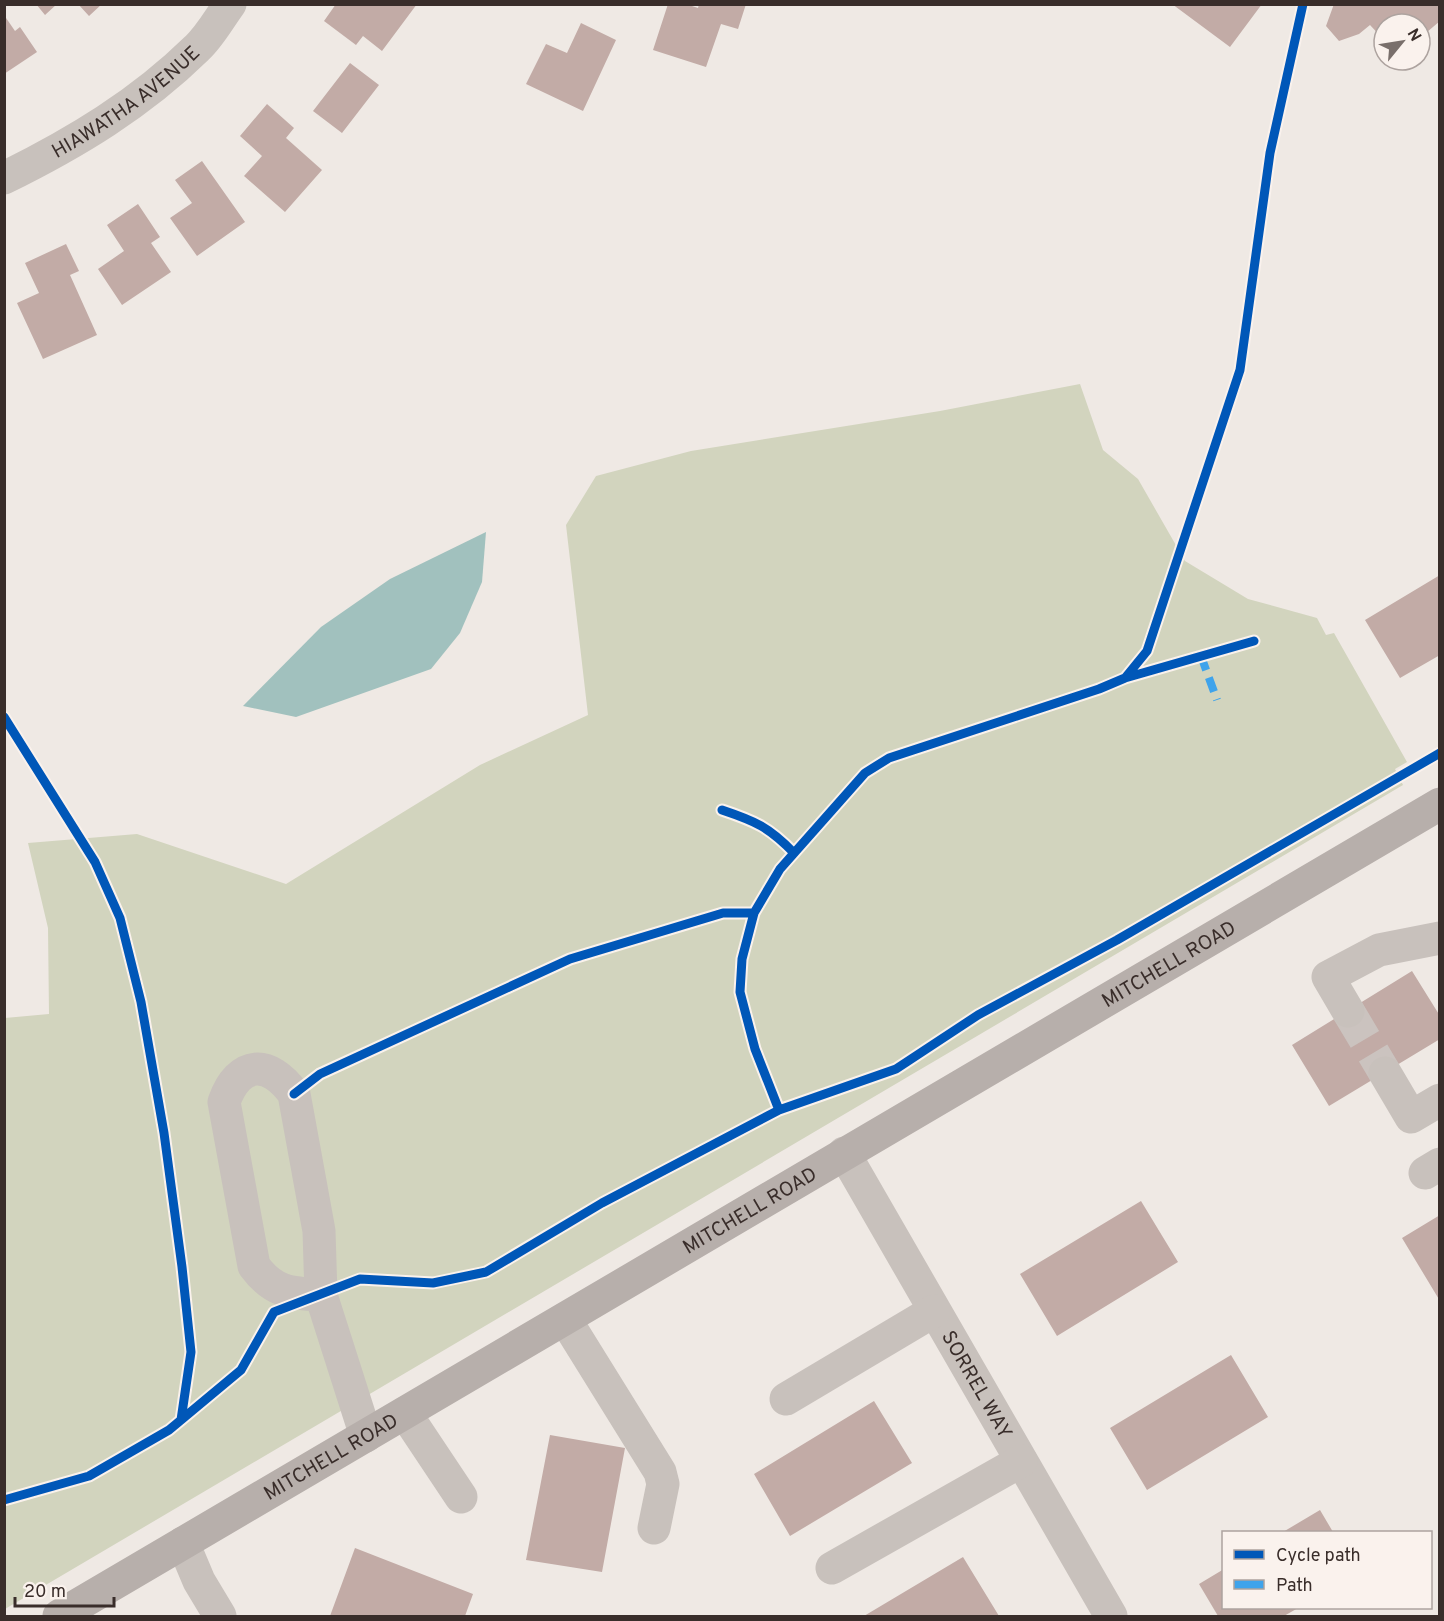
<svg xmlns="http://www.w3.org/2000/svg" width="1444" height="1621" font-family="Overpass,sans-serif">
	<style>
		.green { fill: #d2d4be }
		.water { fill: #a1c1be }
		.building { fill: #c2aba6 }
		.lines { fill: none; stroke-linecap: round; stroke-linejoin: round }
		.minor-tunnel { stroke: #cbc3bf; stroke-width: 33; stroke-dasharray: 33 16; stroke-linecap: butt }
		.minor { stroke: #c8c1bc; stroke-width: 33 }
		.major { stroke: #b7afab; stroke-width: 33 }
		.quiet { stroke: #3fa3eb; stroke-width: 8; stroke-dasharray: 15 8; stroke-linecap: butt }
		.cycleway-casing { stroke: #faf2ed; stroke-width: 13 }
		.cycleway { stroke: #0057b8; stroke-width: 9 }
		.labels { text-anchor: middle; stroke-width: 4.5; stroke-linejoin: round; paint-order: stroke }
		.street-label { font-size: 20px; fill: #392d2a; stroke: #faf2ed }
	</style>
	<rect width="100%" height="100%" fill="#efe9e4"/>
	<path class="green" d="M 1080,384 L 1103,450 L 1138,479 L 1185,561 L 1248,599 L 1317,618 L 1326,635 L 1334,633 L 1407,762 L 1395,769 L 1403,785 L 5,1609 L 5,1018 L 49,1014 L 48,928 L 28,843 L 137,834 L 286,884 L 480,765 L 588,715 L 566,525 L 596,476 L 691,451 L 940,411 Z"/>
	<path class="water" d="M 486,532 L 482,582 L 460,633 L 431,669 L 296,717 L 243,706 L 321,627 L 390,579 Z"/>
	<path class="building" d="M 36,4 L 57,4 L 45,15 Z
		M 78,4 L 102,4 L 89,16 Z
		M 336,4 L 359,6 L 417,4 L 382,51 L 363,36 L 356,45 L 324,21 Z
		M 668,4 L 686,4 L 698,8 L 699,4 L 746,4 L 738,29 L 721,24 L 706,67 L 653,50 Z
		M 1172,4 L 1262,4 L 1230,47 Z
		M 1334,4 L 1440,4 L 1440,21 L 1420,38 L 1420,24 L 1384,24 L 1384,40 L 1370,25 L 1359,34 L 1339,41 L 1326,26 Z
		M 4,15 L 15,31 L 20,27 L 37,52 L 4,74 Z
		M 581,23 L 616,40 L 583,111 L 526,84 L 546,44 L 567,53 Z
		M 350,63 L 379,85 L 342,133 L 313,111 Z
		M 267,104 L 294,128 L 286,138 L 322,170 L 285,212 L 244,176 L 262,156 L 240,136 Z
		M 202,161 L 245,222 L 197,256 L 170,218 L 192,203 L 175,180 Z
		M 138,204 L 160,237 L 151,243 L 171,272 L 122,305 L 98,269 L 124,251 L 107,225 Z
		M 66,244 L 79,271 L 70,275 L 97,335 L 43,359 L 17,303 L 39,293 L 25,263 Z
		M 1440,575 L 1440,655 L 1400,678 L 1365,620 Z
		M 1412,971 L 1440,1016 L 1440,1039 L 1329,1106 L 1292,1045 Z
		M 1141,1201 L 1178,1262 L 1057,1336 L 1020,1274 Z
		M 1440,1215 L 1440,1301 L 1402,1238 Z
		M 1231,1355 L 1268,1417 L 1147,1490 L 1110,1428 Z
		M 874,1401 L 912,1463 L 790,1536 L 754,1474 Z
		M 550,1435 L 625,1448 L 602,1572 L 526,1560 Z
		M 1320,1510 L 1333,1532 L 1283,1532 Z
		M 355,1548 L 473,1594 L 465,1616 L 330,1616 Z
		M 963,1557 L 999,1616 L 864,1616 Z
		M 1224,1569 L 1224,1608 L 1298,1608 L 1284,1616 L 1218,1616 L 1199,1584 Z"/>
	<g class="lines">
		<path class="minor-tunnel" d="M 1348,1011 L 1385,1073"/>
		<g class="minor">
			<path id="s1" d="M 4,178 C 75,143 140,104 197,48 C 210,36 219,19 230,4"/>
			<path d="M 1348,1011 L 1328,977 L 1379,950 L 1440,938"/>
			<path d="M 1385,1073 L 1411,1117 L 1440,1100"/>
			<path id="s2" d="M 844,1153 L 1111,1616"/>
			<path d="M 1425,1173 L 1440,1164"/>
			<path d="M 321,1295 C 289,1293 273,1292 254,1266 L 224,1102 C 239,1060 269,1059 294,1094 L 319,1231 L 321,1295 L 366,1436"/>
			<path d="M 565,1319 L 660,1472 L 663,1484 L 654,1528"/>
			<path d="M 786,1399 L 934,1311"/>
			<path d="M 405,1413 L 461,1497"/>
			<path d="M 183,1543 L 199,1581 L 220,1616"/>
			<path d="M 832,1568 L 1021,1461"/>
		</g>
		<path class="major" id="s3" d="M 59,1616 L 1440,804"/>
		<path class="quiet" d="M 1201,656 L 1217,700"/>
		<g class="cycleway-casing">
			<path id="cycleway" d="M 1125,678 L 1254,641
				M 4,717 L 95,862 L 120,918 L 141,1002 L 164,1133 L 182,1267 L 191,1352 L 181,1420
				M 722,810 C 755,821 769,827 794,853
				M 294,1094 L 320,1074 L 570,959 L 723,913 L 754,913
				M 779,1110 L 755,1049 L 740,992 L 742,959 L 754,913 L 780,869 L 865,773 L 889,758 L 1099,689 L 1125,678 L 1147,651 L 1240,370 L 1270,153 L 1303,4
				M 4,1500 L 89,1476 L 169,1430 L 241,1370 L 274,1312 L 360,1279 L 433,1283 L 486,1272 L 602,1203 L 779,1110 L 896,1069 L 978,1015 L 1117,940 L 1440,753"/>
		</g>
		<use href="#cycleway" class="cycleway"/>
	</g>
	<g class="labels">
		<g class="street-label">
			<text dy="7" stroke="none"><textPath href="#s1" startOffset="144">HIAWATHA AVENUE</textPath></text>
			<text dy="7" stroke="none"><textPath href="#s3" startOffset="1287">MITCHELL ROAD</textPath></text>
			<text dy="7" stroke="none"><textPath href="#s3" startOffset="801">MITCHELL ROAD</textPath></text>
			<text dy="7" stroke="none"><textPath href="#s2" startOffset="267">SORREL WAY</textPath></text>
			<text dy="7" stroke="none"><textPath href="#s3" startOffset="315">MITCHELL ROAD</textPath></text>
		</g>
	</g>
	<rect width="1444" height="1621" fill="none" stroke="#392d2a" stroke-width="12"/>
	<rect x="1222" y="1531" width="210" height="78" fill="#faf2ed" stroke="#ada39f" stroke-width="1.5"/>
	<rect x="1234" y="1550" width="30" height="9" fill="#0057b8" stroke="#ada39f" stroke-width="1.5"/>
	<text x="1276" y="1561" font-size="18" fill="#392d2a">Cycle path</text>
	<rect x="1234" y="1580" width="30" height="9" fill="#3fa3eb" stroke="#ada39f" stroke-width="1.5"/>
	<text x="1276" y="1591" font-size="18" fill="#392d2a">Path</text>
	<g transform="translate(1402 42) rotate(60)"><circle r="28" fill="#faf2ed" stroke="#ada39f" stroke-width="1.5"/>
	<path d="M0-4.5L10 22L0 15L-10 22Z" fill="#796f6b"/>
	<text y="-9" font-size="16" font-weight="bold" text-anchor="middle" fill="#392d2a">N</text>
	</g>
	<path d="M15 1597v9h99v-9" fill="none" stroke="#392d2a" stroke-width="3"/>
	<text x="24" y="1597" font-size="18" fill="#392d2a" stroke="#faf2ed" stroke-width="4.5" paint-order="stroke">20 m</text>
</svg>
